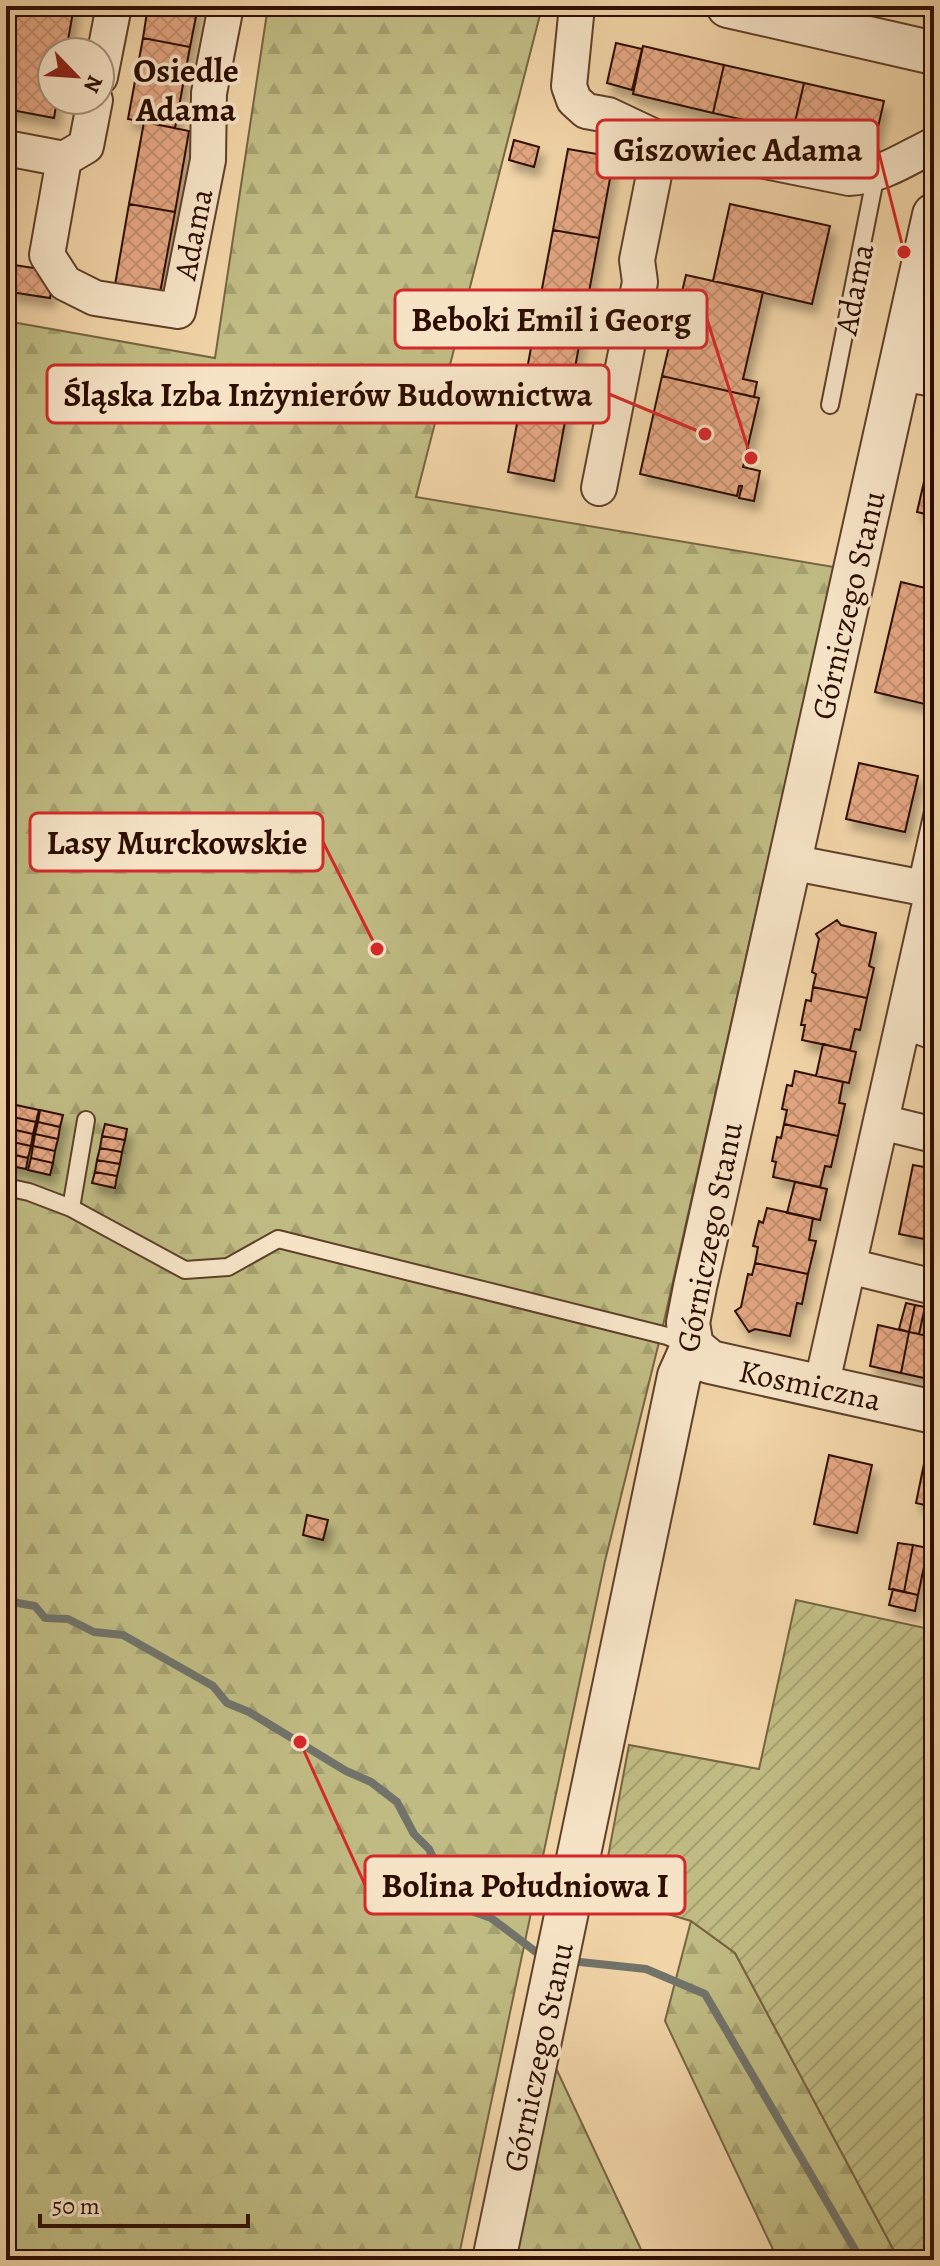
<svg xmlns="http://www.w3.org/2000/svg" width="940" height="2266" font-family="Alegreya,serif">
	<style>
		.forest { fill: url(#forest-firs); stroke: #776442; stroke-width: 2 }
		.garden { fill: url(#garden-furrows); stroke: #776442; stroke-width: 2 }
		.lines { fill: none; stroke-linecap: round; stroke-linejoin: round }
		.stream { stroke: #71736a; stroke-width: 8 }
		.building { fill: url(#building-cross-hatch); stroke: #2e0e00; stroke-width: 2; filter: url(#shadow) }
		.service-casing { stroke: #5f402a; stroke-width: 20 }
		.minor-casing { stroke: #5f402a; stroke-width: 38 }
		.tertiary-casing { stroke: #5f402a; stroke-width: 46 }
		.service { stroke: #f6e3c6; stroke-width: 16 }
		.minor { stroke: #f6e3c6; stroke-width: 34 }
		.tertiary { stroke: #f6e3c6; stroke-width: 42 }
		.labels { text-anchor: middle; stroke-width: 7; stroke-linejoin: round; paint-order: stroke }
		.street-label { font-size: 32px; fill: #2e0e00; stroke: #f6e3c6 }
		.neighbourhood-label { font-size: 34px; font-weight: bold; fill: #2e0e00; stroke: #f6e3c6 }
		.leader { fill: none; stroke: #d62828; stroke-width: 3 }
		.callout-dot { fill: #d62828; stroke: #f6e3c6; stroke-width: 3 }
		.callout { fill: #f6e3c6; stroke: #d62828; stroke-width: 3 }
		.callout-label { font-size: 34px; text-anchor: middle; font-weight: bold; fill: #2e0e00 }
	</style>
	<defs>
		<pattern id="forest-firs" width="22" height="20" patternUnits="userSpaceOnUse" patternTransform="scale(2)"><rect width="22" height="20" fill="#c0bb83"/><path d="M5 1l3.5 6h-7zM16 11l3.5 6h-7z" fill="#a5a06f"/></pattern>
		<pattern id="garden-furrows" width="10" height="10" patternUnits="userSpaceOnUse" patternTransform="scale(2)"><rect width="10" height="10" fill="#c0bb83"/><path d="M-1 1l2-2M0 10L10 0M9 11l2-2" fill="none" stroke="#a5a06f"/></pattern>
		<pattern id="building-cross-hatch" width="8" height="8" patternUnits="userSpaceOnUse" patternTransform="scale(2)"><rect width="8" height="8" fill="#e4a783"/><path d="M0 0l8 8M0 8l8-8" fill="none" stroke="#c48f6f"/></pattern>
		<filter id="shadow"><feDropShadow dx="5" dy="9" stdDeviation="4" flood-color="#0004"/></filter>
	</defs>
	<rect width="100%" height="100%" fill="#f1d4a7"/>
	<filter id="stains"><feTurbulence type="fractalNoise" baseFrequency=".0025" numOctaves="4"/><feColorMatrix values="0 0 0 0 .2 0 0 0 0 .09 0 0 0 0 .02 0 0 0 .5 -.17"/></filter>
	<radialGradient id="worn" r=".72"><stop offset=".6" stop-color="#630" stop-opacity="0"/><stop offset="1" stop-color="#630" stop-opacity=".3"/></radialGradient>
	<path class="forest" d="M 268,6 L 542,7 L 416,497 L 834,567 L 662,1330 L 605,1561 L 458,2260 L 6,2260 L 6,321 L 215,358 Z
		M 691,1921 L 735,1953 L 899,2260 L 778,2260 L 665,2021 Z
		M 554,2064 L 646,2260 L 510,2260 Z"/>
	<path class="garden" d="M 796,1600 L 934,1630 L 934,2260 L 899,2260 L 735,1953 L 691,1921 L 601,1894 L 629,1745 L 759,1769 Z"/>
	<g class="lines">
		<path class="stream" d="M 6,1601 L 35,1606 L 45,1618 L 68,1619 L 94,1632 L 123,1635 L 213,1686 L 227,1703 L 249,1712 L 346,1771 L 371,1782 L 397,1802 L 414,1834 L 429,1849 L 448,1890 L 466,1909 L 491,1918 L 536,1952
			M 580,1962 L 646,1969 L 705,1994 L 861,2260"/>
	</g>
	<path class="building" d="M 6,6 L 74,6 L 66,52 L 52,52 L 52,100 L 57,100 L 54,118 L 6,109 Z
		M 148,6 L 198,6 L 190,47 L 143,38 Z
		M 143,38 L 190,47 L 175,128 L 128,119 Z
		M 616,43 L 642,49 L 632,90 L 607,83 Z
		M 643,46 L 724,65 L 713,113 L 633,94 Z
		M 724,65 L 804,83 L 793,131 L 713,113 Z
		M 804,83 L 884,101 L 873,149 L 793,131 Z
		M 144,122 L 189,131 L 175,212 L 129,204 Z
		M 514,140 L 539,147 L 534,167 L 509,160 Z
		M 568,149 L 614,157 L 599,238 L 553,230 Z
		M 129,204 L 175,212 L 160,293 L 115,285 Z
		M 730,204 L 830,226 L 812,304 L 713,281 Z
		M 553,230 L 599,238 L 584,319 L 538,310 Z
		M 14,265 L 54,271 L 50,298 L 10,292 Z
		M 686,275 L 763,292 L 743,379 L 757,382 L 754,397 L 662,376 Z
		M 538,310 L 584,319 L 569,400 L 523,391 Z
		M 662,376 L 759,398 L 743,467 L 760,471 L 754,501 L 739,498 L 742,486 L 739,486 L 737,496 L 640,474 Z
		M 523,391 L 569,400 L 554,481 L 508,472 Z
		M 930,456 L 934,457 L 934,516 L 917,512 Z
		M 901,582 L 934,590 L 933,706 L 875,692 Z
		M 859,763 L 918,776 L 905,832 L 846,819 Z
		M 837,920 L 841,925 L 876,933 L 869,966 L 874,968 L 867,998 L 813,987 L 816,974 L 812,972 L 819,939 L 816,934 Z
		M 813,987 L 867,998 L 860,1030 L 855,1029 L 850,1050 L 802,1040 L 805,1025 L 801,1025 L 806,1000 L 811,1001 Z
		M 823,1044 L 856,1052 L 849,1083 L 816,1076 Z
		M 795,1071 L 843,1082 L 839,1103 L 845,1104 L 838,1136 L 784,1124 L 787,1110 L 782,1109 L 787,1085 L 792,1086 Z
		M 16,1105 L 39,1110 L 36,1122 L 13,1117 Z
		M 40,1110 L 63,1115 L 60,1127 L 38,1122 Z
		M 13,1117 L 36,1122 L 33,1134 L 11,1129 Z
		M 38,1122 L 60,1127 L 58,1139 L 35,1134 Z
		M 105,1124 L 127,1129 L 125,1140 L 102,1136 Z
		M 784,1124 L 838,1136 L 831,1167 L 825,1166 L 820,1187 L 773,1177 L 776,1162 L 772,1161 L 777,1137 L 781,1138 Z
		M 11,1129 L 33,1134 L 31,1146 L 8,1141 Z
		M 35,1134 L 58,1139 L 55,1151 L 33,1146 Z
		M 102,1136 L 125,1140 L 122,1152 L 100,1148 Z
		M 8,1141 L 31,1146 L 28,1158 L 6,1153 Z
		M 33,1146 L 55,1151 L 53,1163 L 31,1158 Z
		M 100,1148 L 122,1152 L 120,1164 L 97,1160 Z
		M 6,1153 L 28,1158 L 26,1169 L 6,1165 Z
		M 31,1158 L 53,1163 L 50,1175 L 28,1170 Z
		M 97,1160 L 120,1164 L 117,1176 L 95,1172 Z
		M 913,1165 L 930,1168 L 929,1174 L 934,1175 L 934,1241 L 899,1234 Z
		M 95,1172 L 117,1176 L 115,1188 L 92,1183 Z
		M 795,1182 L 827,1189 L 820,1220 L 787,1213 Z
		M 767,1208 L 813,1218 L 809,1240 L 816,1241 L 808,1274 L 755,1263 L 758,1247 L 753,1246 L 759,1221 L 763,1223 Z
		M 755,1263 L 808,1274 L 802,1304 L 797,1303 L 790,1336 L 755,1329 L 749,1332 L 735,1311 L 741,1307 L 748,1274 L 752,1275 Z
		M 906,1303 L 915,1305 L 909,1332 L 899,1329 Z
		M 915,1305 L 925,1307 L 919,1334 L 909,1332 Z
		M 878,1325 L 909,1332 L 901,1373 L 870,1366 Z
		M 909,1332 L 933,1337 L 924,1378 L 901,1373 Z
		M 933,1337 L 934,1337 L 934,1380 L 924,1378 Z
		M 829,1455 L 872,1465 L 857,1533 L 814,1524 Z
		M 925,1459 L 934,1461 L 934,1507 L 916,1503 Z
		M 307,1515 L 328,1520 L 323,1540 L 303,1535 Z
		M 898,1543 L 913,1545 L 904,1592 L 889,1589 Z
		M 913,1545 L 928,1548 L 918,1595 L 904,1592 Z
		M 893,1589 L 918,1595 L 915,1611 L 889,1605 Z"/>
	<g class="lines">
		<g class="service-casing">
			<path id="service" d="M 830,405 L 876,174
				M 916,887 L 934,807
				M 6,1187 L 29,1192 L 71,1208 L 185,1270 L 228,1267 L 278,1239 L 667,1336 L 688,1345
				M 71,1208 L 86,1120"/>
		</g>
		<g class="minor-casing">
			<path id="minor" d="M 577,6 L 569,86 L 574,100 L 586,111 L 608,115 L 661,140 L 849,178 C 880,177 907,158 934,145
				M 100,77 L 114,6
				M 95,100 L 86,146 L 64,159 L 47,255 L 65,283 L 95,298 L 178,311 L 208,160 L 209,93 L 226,6
				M 6,148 L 64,159
				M 900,373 L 934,379
				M 599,488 L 640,282 L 637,260 L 661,140
				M 790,862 L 934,890
				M 904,1021 L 934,1032
				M 881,1122 L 934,1135
				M 849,1266 L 934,1287
				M 821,1387 L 933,890"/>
		</g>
		<g class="tertiary-casing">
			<path id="tertiary" d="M 728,6 L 934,53
				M 692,1347 L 710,1362 L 934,1412
				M 494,2260 L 679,1376 L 692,1347 L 688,1323 L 695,1287 L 934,215"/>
		</g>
		<use href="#service" class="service"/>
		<use href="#minor" class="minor"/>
		<use href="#tertiary" class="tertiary"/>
	</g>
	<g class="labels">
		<g class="street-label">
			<text transform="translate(193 234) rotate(-79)" y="11">Adama</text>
			<text transform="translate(854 289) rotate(-79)" y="11">Adama</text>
			<text transform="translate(848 605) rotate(-77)" y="11">Górniczego Stanu</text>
			<text transform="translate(709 1237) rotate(-79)" y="11">Górniczego Stanu</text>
			<text transform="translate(810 1385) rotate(12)" y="11">Kosmiczna</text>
			<text transform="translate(538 2057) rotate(-78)" y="11">Górniczego Stanu</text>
		</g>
		<g class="neighbourhood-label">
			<text x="186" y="82">Osiedle<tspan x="186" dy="39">Adama</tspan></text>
		</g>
	</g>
	<path class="leader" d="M904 252L878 149M751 458L707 319M705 434L609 394M377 949L323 842M300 1742L365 1885"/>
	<g class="callout-dot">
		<circle cx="904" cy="252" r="8"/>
		<circle cx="751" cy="458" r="8"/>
		<circle cx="705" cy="434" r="8"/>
		<circle cx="377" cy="949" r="8"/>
		<circle cx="300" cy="1742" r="8"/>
	</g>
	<g class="callout">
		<rect x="597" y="120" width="281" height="58" rx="8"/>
		<rect x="395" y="290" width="312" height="58" rx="8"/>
		<rect x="47" y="365" width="562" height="58" rx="8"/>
		<rect x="30" y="813" width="293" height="58" rx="8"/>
		<rect x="365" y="1856" width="320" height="58" rx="8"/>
	</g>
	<g class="callout-label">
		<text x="738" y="161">Giszowiec Adama</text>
		<text x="551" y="331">Beboki Emil i Georg</text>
		<text x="328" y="406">Śląska Izba Inżynierów Budownictwa</text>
		<text x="177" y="854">Lasy Murckowskie</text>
		<text x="525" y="1897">Bolina Południowa I</text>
	</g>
	<rect width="940" height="2266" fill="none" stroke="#f1d4a7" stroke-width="32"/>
	<rect x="8" y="8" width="924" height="2250" fill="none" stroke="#2e0e00" stroke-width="4"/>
	<rect x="16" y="16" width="908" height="2234" fill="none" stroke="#2e0e00" stroke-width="2"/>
	<g transform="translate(76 76) rotate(115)"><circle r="38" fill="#f6e3c6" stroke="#a68e77" stroke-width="2"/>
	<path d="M0-6L14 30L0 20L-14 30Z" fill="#8f2418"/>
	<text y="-12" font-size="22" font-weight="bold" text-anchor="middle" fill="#2e0e00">N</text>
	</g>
	<path d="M40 2214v12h208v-12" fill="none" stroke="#2e0e00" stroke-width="4"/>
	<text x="52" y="2214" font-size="24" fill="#2e0e00" stroke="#f6e3c6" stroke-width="6" paint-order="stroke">50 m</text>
	<rect width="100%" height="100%" filter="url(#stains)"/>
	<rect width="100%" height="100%" fill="url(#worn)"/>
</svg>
